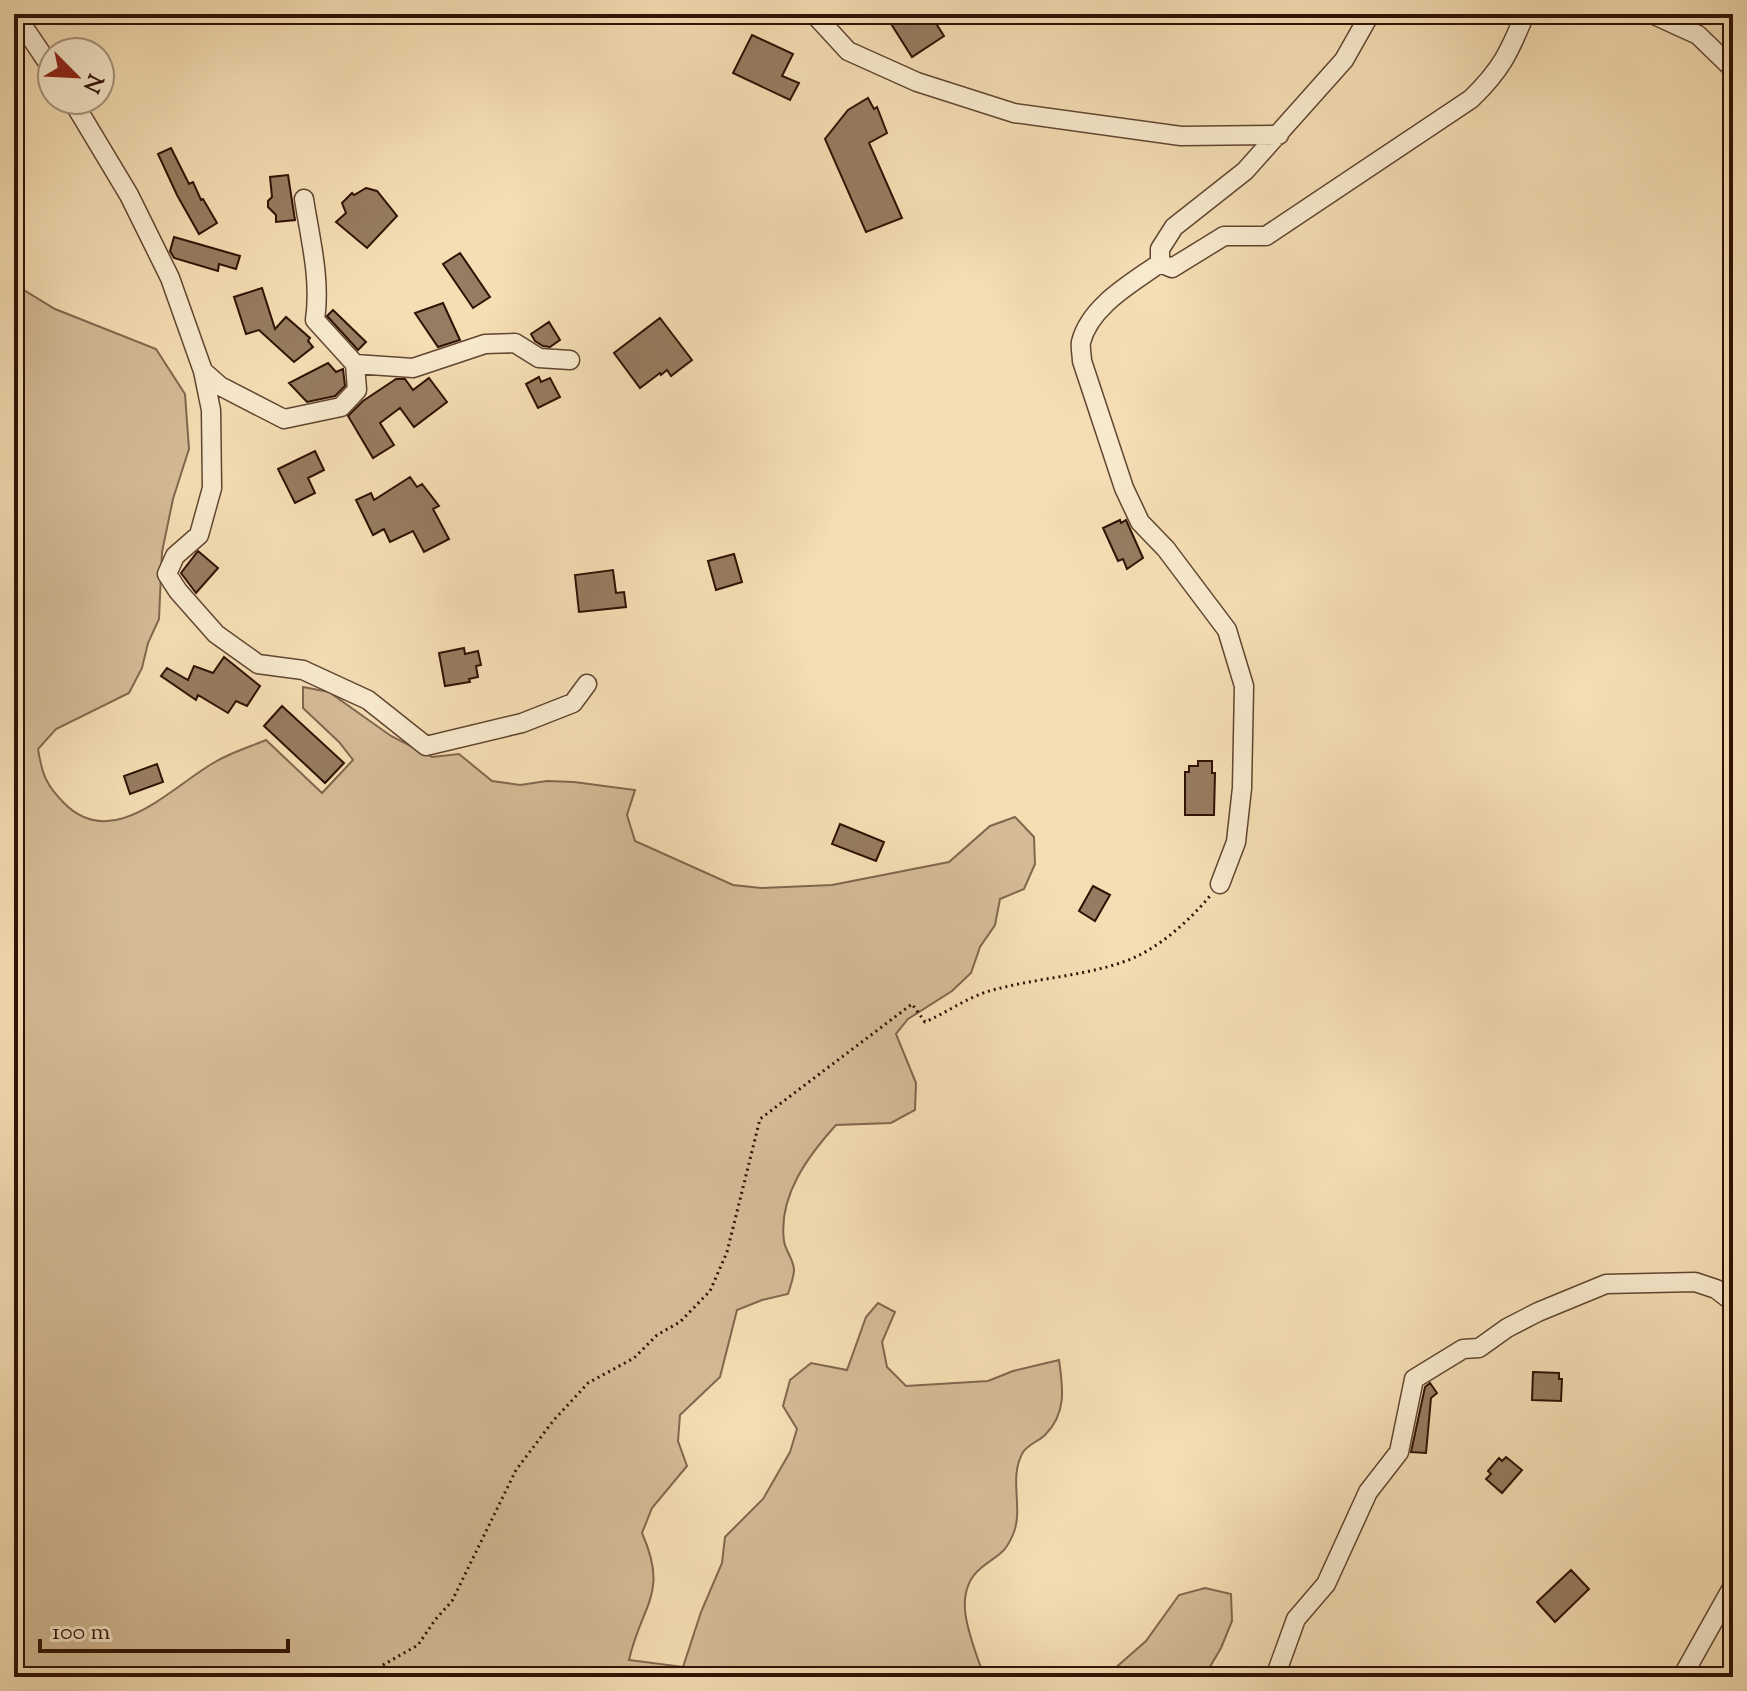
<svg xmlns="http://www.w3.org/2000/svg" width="1747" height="1691" font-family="'Sorts Mill Goudy',serif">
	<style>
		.green { fill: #d4bb96; stroke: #82664d; stroke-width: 2 }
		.building { fill: #967c60; stroke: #301204; stroke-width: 2 }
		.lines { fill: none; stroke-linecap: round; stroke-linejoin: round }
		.street-casing { stroke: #614530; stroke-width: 21 }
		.path { stroke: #301204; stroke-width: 3; stroke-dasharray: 2 4; stroke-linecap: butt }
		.street { stroke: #f8eace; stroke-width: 18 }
	</style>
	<rect width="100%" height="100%" fill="#f5deb4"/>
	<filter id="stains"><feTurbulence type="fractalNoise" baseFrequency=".0025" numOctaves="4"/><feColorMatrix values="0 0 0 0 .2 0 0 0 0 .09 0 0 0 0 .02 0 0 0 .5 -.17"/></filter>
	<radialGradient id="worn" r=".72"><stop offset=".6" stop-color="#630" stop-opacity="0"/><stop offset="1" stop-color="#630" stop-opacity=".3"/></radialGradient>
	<path class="green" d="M 14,284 L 55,309 L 156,349 L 185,394 L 189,449 L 173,499 L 162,552 L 159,619 L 148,643 L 142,668 L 129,693 L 56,729 L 38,749 C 42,774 46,785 64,803 C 113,853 171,787 215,762 C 230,753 249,747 266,740 L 322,793 L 353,760 L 339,742 L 303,708 L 303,687 L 329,692 L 391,736 L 432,757 L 459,754 L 492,781 L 520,785 L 547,781 L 574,782 L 635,790 L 627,815 L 635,841 L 733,885 L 761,888 L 832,885 L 949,862 L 990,826 L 1015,817 L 1034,837 L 1035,864 L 1024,889 L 1000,899 L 995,925 L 980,947 L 971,973 L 952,991 L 908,1019 L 896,1034 L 916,1083 L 915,1110 L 891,1123 L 836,1125 C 808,1156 778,1196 784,1241 C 785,1250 794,1260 794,1270 C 794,1277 790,1287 788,1294 L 762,1300 L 737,1310 L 720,1377 L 680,1415 L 678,1441 L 687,1466 L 652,1508 L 642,1533 C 669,1594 642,1603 629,1660 L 683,1667 L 701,1612 L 722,1563 L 725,1537 L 763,1499 L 790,1452 L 797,1429 L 783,1406 L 790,1380 L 811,1363 L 847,1370 L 866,1317 L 878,1303 L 895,1312 L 882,1342 L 887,1367 L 906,1386 L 988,1381 L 1013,1371 L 1059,1360 C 1063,1388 1067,1413 1045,1435 C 1038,1442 1026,1445 1022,1454 C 1009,1479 1023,1507 1014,1532 C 1005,1555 998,1554 981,1568 C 948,1595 974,1644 984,1677 L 579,1677 L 577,1671 L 559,1677 L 14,1677 Z
		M 1205,1588 L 1231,1594 L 1232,1621 L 1221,1648 L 1204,1677 L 1105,1677 L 1146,1641 L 1179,1595 Z"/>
	<path class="building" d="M 895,14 L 930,14 L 944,36 L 912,57 L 888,19 Z
		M 752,35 L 793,54 L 782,76 L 799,83 L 790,100 L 733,73 Z
		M 868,98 L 874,109 L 877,107 L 887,133 L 869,143 L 902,218 L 866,232 L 825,139 L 848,110 Z
		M 171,148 L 189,184 L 193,182 L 201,200 L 203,199 L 217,223 L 199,234 L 177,195 L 158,154 Z
		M 288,175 L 295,220 L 276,222 L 276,215 L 268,207 L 268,201 L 272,197 L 270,177 Z
		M 366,188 L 377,191 L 397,216 L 367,248 L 336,222 L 346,213 L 342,203 L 352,193 L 354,195 Z
		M 174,237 L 240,256 L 236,269 L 219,264 L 218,271 L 174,258 L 170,251 Z
		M 460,253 L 490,297 L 473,308 L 443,264 Z
		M 262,288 L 275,329 L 286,317 L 310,338 L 308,341 L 313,347 L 294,362 L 259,330 L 246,334 L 234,297 Z
		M 443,303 L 460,340 L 438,347 L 415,313 Z
		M 333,310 L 366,342 L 358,350 L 327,316 Z
		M 660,318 L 692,360 L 671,376 L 667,370 L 661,375 L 660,373 L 640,388 L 614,353 Z
		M 549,322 L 560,340 L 550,347 L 543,346 L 535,341 L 531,334 Z
		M 328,363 L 336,372 L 343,369 L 345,386 L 335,396 L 307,402 L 289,383 Z
		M 539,377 L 541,382 L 550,378 L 560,397 L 538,408 L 526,384 Z
		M 429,378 L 447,402 L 414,427 L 400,408 L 380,423 L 394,445 L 373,458 L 348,416 L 363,401 L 396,379 L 405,379 L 413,390 Z
		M 315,451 L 324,470 L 308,478 L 315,493 L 295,503 L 278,469 Z
		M 410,477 L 417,487 L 422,484 L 439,506 L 433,509 L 449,539 L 424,552 L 413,531 L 390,542 L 384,529 L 373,535 L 356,500 L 371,493 L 374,500 Z
		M 1120,520 L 1121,523 L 1126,520 L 1143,558 L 1127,569 L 1123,559 L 1118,561 L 1103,528 Z
		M 198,551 L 218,568 L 196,593 L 181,573 Z
		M 734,554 L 742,582 L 716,590 L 708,561 Z
		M 613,570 L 616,593 L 624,592 L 626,607 L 579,612 L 575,575 Z
		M 464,648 L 465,654 L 478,651 L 481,665 L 476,666 L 478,677 L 469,679 L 470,682 L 445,686 L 439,653 Z
		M 224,657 L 260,686 L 247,706 L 236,701 L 228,713 L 198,695 L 196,700 L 161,676 L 167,668 L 188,680 L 194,666 L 213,673 Z
		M 282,706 L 344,763 L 325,783 L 264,726 Z
		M 1198,761 L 1212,761 L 1212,773 L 1215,773 L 1214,815 L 1185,815 L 1185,772 L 1189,772 L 1189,766 L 1198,766 Z
		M 157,764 L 163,782 L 130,794 L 124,776 Z
		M 840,824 L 884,842 L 876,861 L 832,844 Z
		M 1093,886 L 1110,895 L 1095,921 L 1079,911 Z
		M 1533,1372 L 1559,1373 L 1559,1379 L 1562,1379 L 1561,1401 L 1532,1400 Z
		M 1430,1383 L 1437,1393 L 1431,1398 L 1426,1453 L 1411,1452 L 1425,1387 Z
		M 1506,1457 L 1522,1470 L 1502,1493 L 1486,1479 L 1491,1474 L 1488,1471 L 1499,1458 L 1502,1461 Z
		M 1571,1570 L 1589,1589 L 1555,1622 L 1537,1602 Z"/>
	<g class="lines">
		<g class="street-casing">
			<path id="street" d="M 15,14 L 52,69
				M 814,14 L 848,51 L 917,82 L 1014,113 L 1181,136 L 1279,135
				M 1652,14 L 1698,35 L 1733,69
				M 72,100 L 129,195 L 170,278 L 203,371 L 211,410 L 212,488 L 199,535 L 175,556 L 167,574 L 178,591 L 216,634 L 258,664 L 303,670 L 368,700 L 426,746 L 522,723 L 573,703 L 587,684
				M 304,199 C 310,238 321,279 315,320 L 355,364 L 413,368 L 485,344 L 515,343 L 539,358 L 570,360
				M 1160,263 C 1132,283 1090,306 1081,342 C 1080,348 1082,356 1082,361 L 1124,488 L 1140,522 L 1166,549 L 1227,630 L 1244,686 L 1242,788 L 1236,842 L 1220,884
				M 1160,263 L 1172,268 L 1224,236 L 1266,236 L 1471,99 C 1501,70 1509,53 1525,14
				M 1160,263 L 1160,249 L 1174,227 L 1245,171 L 1344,60 L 1370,14
				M 203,371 L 220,386 L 284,419 L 341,407 L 357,390 L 355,364
				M 1275,1677 L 1296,1619 L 1326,1584 L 1368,1492 L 1399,1452 L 1414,1379 L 1463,1349 L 1479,1348 L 1507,1328 L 1538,1312 L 1606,1284 L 1695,1282 L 1716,1289 L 1733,1302
				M 1682,1677 L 1733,1586"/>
		</g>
		<path class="path" d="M 362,1677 L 418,1645 L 435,1620 L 452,1601 L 516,1470 L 553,1421 L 588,1383 L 634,1358 L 657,1335 L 680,1322 L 710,1291 L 727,1252 L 760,1119 L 912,1004 L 925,1022 C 950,1011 970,995 997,989 C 1038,978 1083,976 1123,962 C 1156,951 1188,922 1210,896"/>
		<use href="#street" class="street"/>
	</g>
	<rect width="1747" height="1691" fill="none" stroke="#f5deb4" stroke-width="48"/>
	<rect x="16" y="16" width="1715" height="1659" fill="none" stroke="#301204" stroke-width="4"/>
	<rect x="24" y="24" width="1699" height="1643" fill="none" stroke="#301204" stroke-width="2"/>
	<g transform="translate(76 76) rotate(114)"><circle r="38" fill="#f8eace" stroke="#a8947d" stroke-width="2"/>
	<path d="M0-6L14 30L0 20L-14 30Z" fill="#8f2418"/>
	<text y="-12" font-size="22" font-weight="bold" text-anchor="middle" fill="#301204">N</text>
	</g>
	<path d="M40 1639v12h248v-12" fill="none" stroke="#301204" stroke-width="4"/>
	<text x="52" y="1639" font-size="24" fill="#301204" stroke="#f8eace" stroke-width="6" paint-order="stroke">100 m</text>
	<rect width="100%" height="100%" filter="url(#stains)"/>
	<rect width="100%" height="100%" fill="url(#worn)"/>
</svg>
